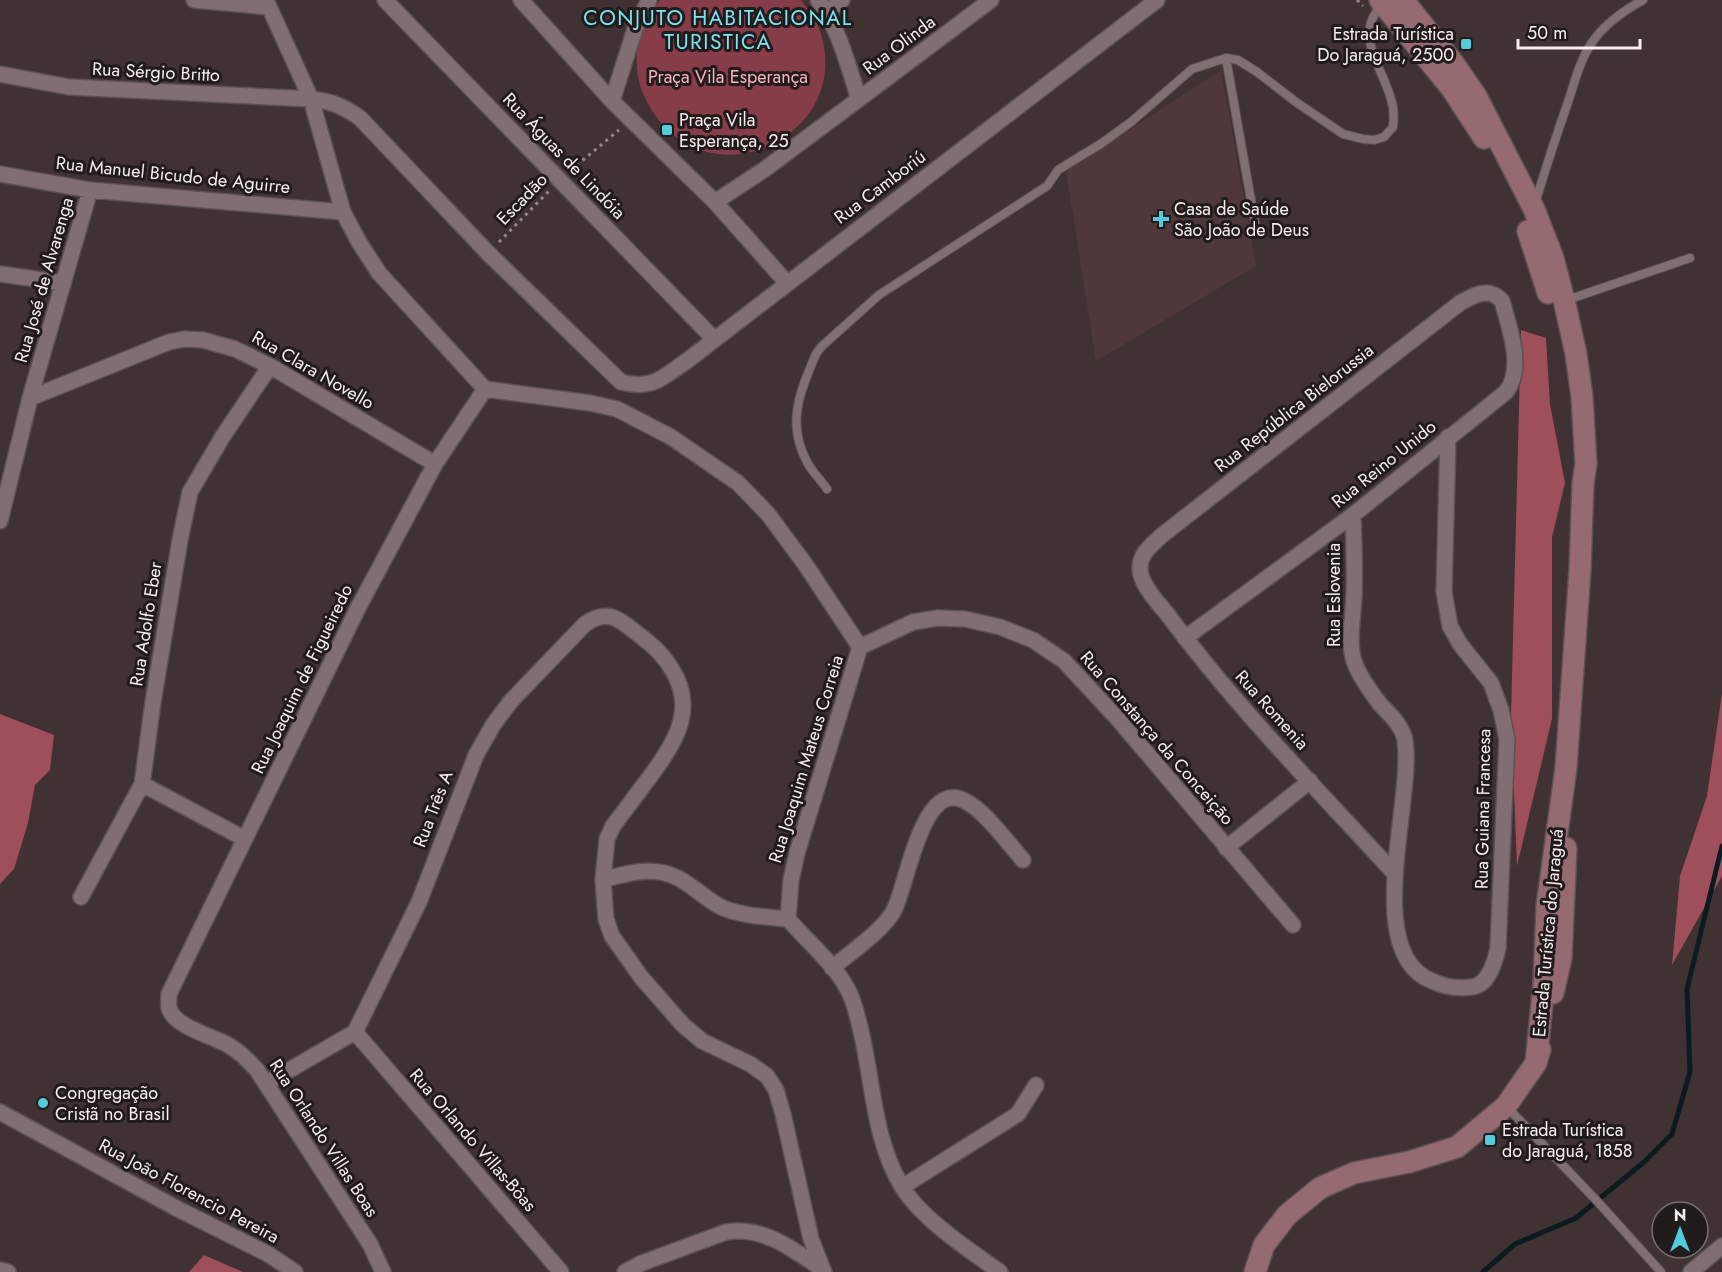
<svg xmlns="http://www.w3.org/2000/svg" width="1722" height="1272" font-family="Jost,sans-serif">
	<style>
		.built { fill: #4e383a }
		.green { fill: #873c49 }
		.forest { fill: #9f4e5b }
		.lines { fill: none; stroke-linecap: round; stroke-linejoin: round }
		.stream { stroke: #0c1b1e; stroke-width: 5 }
		.lane-casing { stroke: #5c5051; stroke-width: 10 }
		.street-casing { stroke: #5c5051; stroke-width: 18 }
		.secondary-casing { stroke: #5c5051; stroke-width: 24 }
		.path { stroke: #948889; stroke-width: 3; stroke-dasharray: 3 4.5; stroke-linecap: butt }
		.lane { stroke: #806e70; stroke-width: 8 }
		.street { stroke: #806e70; stroke-width: 15 }
		.secondary { stroke: #956a70; stroke-width: 21 }
		.poi-dot { fill: #53cbdb; stroke: #221b1b; stroke-width: 2 }
		.labels { text-anchor: middle; stroke-width: 6; stroke-linejoin: round; paint-order: stroke }
		.poi-label { font-size: 18px; fill: #f7edee; stroke: #221b1b; text-anchor: start }
		.street-label { font-size: 18px; fill: #f7edee; stroke: #221b1b }
		.park-label { font-size: 18px; fill: #fab4bc; stroke: #221b1b }
		.quarter-label { font-size: 21px; letter-spacing: 1.5px; fill: #7be4f3; stroke: #221b1b }
	</style>
	<rect width="100%" height="100%" fill="#403132"/>
	<path class="built" d="M 1221,70 L 1256,266 L 1096,361 L 1066,171 Z"/>
	<path class="green" d="M 660,0 L 801,0 C 806,7 813,15 817,23 C 864,135 701,213 645,98 C 634,76 634,45 644,23 C 648,15 655,7 660,0 Z"/>
	<path class="forest" d="M 1521,330 L 1546,338 L 1550,404 L 1565,483 L 1552,537 L 1552,719 L 1517,866 L 1511,715 Z
		M 1722,693 L 1722,876 L 1672,965 L 1680,876 L 1707,796 Z
		M 0,714 L 54,735 L 50,770 L 35,785 L 28,823 L 14,869 L 0,884 Z
		M 204,1255 L 243,1272 L 189,1272 Z"/>
	<g class="lines">
		<path class="stream" d="M 1483,1272 L 1515,1244 L 1576,1218 L 1644,1162 L 1672,1134 L 1690,1072 L 1687,989 L 1722,846"/>
		<g class="lane-casing">
			<path id="lane" d="M 1226,58 L 1255,223
				M 1536,201 C 1545,169 1556,137 1567,105 C 1574,85 1579,62 1591,44 C 1603,25 1623,11 1643,0
				M 1567,300 L 1690,258
				M 827,489 C 821,480 812,472 807,462 C 786,423 800,392 816,354 L 821,347 L 879,295 L 1047,186 L 1058,170 L 1102,143 L 1131,122 L 1192,69 L 1226,58 L 1238,60 L 1257,72 L 1296,102 L 1343,134 L 1363,139 L 1374,140 L 1384,137 L 1393,127 C 1394,118 1394,108 1391,99 C 1382,66 1352,34 1383,4
				M 1507,1107 L 1597,1201 L 1661,1272"/>
		</g>
		<g class="street-casing">
			<path id="street" d="M 194,0 L 269,7
				M 266,0 L 311,99 L 343,212
				M 385,0 L 714,339
				M 521,0 L 612,101
				M 649,0 L 635,29 L 612,101 L 715,202 L 765,169 L 859,99 C 848,66 839,28 818,0
				M 827,12 L 842,0
				M 0,74 L 69,87 L 311,99 C 331,101 343,106 360,118 L 488,253 L 621,382 C 653,390 662,378 688,360 L 1157,0
				M 859,99 L 991,0
				M 0,174 L 90,190 L 343,212 L 359,242 L 379,273 L 485,389 L 590,403 L 617,409 L 671,437 L 738,483 L 768,514 L 805,564 L 860,647
				M 715,202 L 787,283
				M 0,274 L 63,283
				M 30,398 L 169,342 L 184,339 L 203,340 L 235,349 L 270,366 L 435,464
				M 1353,515 C 1354,543 1355,570 1354,597 C 1353,617 1348,643 1354,661 C 1359,676 1370,691 1380,704 C 1390,715 1403,726 1405,741 C 1414,801 1361,953 1432,981 C 1445,987 1458,989 1472,987 C 1489,985 1495,961 1498,948 L 1507,739 L 1501,710 L 1491,683 L 1460,644 L 1450,626 L 1444,592 L 1448,437
				M 0,521 L 30,398 L 90,190
				M 1185,638 L 1353,515 L 1506,392 C 1525,368 1509,327 1502,301 C 1489,286 1474,295 1460,303 L 1161,536 C 1152,545 1139,554 1140,569 C 1141,587 1161,605 1171,619 C 1239,710 1318,790 1395,874
				M 860,647 L 913,622 L 938,618 L 965,619 L 1000,627 L 1033,640 L 1064,661 L 1117,718 L 1293,925
				M 142,784 L 245,839
				M 1226,848 L 1310,781
				M 603,880 C 626,873 653,866 676,877 C 693,885 706,900 723,908 C 743,916 767,917 788,919 C 806,940 834,964 847,988 C 854,1000 857,1014 860,1027 C 873,1079 873,1138 901,1185 C 920,1218 969,1250 1000,1272
				M 81,897 L 142,784 L 153,702 L 180,540 L 190,492 L 223,436 L 270,366
				M 788,919 L 791,880 L 797,853 L 860,647
				M 832,968 C 850,953 882,931 893,912 C 907,889 921,777 965,801 C 984,810 1008,843 1023,860
				M 355,1032 L 419,902 L 476,755 L 493,725 L 511,701 L 585,624 C 605,610 616,616 634,631 C 642,637 651,644 658,651 C 701,698 682,734 649,778 C 637,794 625,810 613,826 L 607,839 L 603,880 L 606,919 L 612,936 L 641,977 L 683,1025 L 702,1041 L 750,1064 L 767,1076 L 776,1090 L 783,1114 L 811,1239 L 824,1272
				M 355,1032 L 561,1272
				M 267,1083 L 355,1032
				M 0,1112 L 176,1208 L 268,1254 L 295,1272
				M 902,1187 L 1018,1114 L 1036,1085
				M 0,1270 L 8,1272
				M 383,1272 L 370,1244 L 257,1070 C 248,1060 239,1051 228,1045 C 213,1036 174,1027 169,1008 C 168,1004 169,999 169,994 L 358,608 L 435,464 L 485,389
				M 625,1272 L 642,1263 L 726,1232 C 764,1226 792,1249 822,1269
				M 1691,1272 L 1722,1246"/>
		</g>
		<g class="secondary-casing">
			<path id="secondary" d="M 1380,0 L 1452,89 L 1484,138
				M 1403,0 L 1454,64 L 1476,96 L 1534,209 L 1553,258 L 1564,300 L 1576,354 L 1582,397 L 1586,464 L 1583,483 L 1580,570 L 1566,768 L 1547,906 L 1544,984 L 1536,1063
				M 1528,231 L 1548,293
				M 1553,993 L 1561,958 L 1566,848
				M 1255,1272 L 1264,1245 L 1287,1215 L 1320,1188 L 1354,1173 L 1409,1162 L 1457,1147 L 1506,1106 L 1536,1063 L 1540,1049"/>
		</g>
		<path class="path" d="M 1357,0 L 1363,6
			M 571,170 L 619,130
			M 499,242 L 549,191"/>
		<use href="#lane" class="lane"/>
		<use href="#street" class="street"/>
		<use href="#secondary" class="secondary"/>
	</g>
	<g class="poi-dot">
		<rect x="1460" y="38" width="12" height="12" rx="3"/>
		<rect x="661" y="124" width="12" height="12" rx="3"/>
		<path d="M1158 210h6v6h6v6h-6v6h-6v-6h-6v-6h6z"/>
		<circle cx="43" cy="1103" r="6"/>
		<rect x="1484" y="1134" width="12" height="12" rx="3"/>
	</g>
	<g class="labels">
		<g class="poi-label">
			<text x="1454" y="40" text-anchor="end">Estrada Turística<tspan x="1454" dy="21">Do Jaraguá, 2500</tspan></text>
			<text x="679" y="126">Praça Vila<tspan x="679" dy="21">Esperança, 25</tspan></text>
			<text x="1174" y="215">Casa de Saúde<tspan x="1174" dy="21">São João de Deus</tspan></text>
			<text x="55" y="1099">Congregação<tspan x="55" dy="21">Cristã no Brasil</tspan></text>
			<text x="1502" y="1136">Estrada Turística<tspan x="1502" dy="21">do Jaraguá, 1858</tspan></text>
		</g>
		<g class="street-label">
			<text transform="translate(899 45) rotate(-37)" y="6">Rua Olinda</text>
			<text transform="translate(156 72) rotate(3)" y="6">Rua Sérgio Britto</text>
			<text transform="translate(564 156) rotate(46)" y="6">Rua Águas de Lindóia</text>
			<text transform="translate(173 175) rotate(6)" y="6">Rua Manuel Bicudo de Aguirre</text>
			<text transform="translate(880 187) rotate(-37)" y="6">Rua Camboriú</text>
			<text transform="translate(522 199) rotate(-46)" y="6">Escadão</text>
			<text transform="translate(44 280) rotate(-74)" y="6">Rua José de Alvarenga</text>
			<text transform="translate(313 370) rotate(30)" y="6">Rua Clara Novello</text>
			<text transform="translate(1294 408) rotate(-38)" y="6">Rua República Bielorussia</text>
			<text transform="translate(1384 464) rotate(-39)" y="6">Rua Reino Unido</text>
			<text transform="translate(1334 595) rotate(-90)" y="6">Rua Eslovenia</text>
			<text transform="translate(146 624) rotate(-81)" y="6">Rua Adolfo Eber</text>
			<text transform="translate(302 679) rotate(-64)" y="6">Rua Joaquim de Figueiredo</text>
			<text transform="translate(1272 710) rotate(48)" y="6">Rua Romenia</text>
			<text transform="translate(1157 738) rotate(49)" y="6">Rua Constança da Conceição</text>
			<text transform="translate(806 759) rotate(-73)" y="6">Rua Joaquim Mateus Correia</text>
			<text transform="translate(433 809) rotate(-69)" y="6">Rua Três A</text>
			<text transform="translate(1483 809) rotate(-89)" y="6">Rua Guiana Francesa</text>
			<text transform="translate(1548 933) rotate(-85)" y="6">Estrada Turística do Jaraguá</text>
			<text transform="translate(324 1138) rotate(57)" y="6">Rua Orlando Villas Boas</text>
			<text transform="translate(473 1140) rotate(49)" y="6">Rua Orlando Villas-Bôas</text>
			<text transform="translate(189 1191) rotate(28)" y="6">Rua João Florencio Pereira</text>
		</g>
		<g class="park-label">
			<text x="728" y="83">Praça Vila Esperança</text>
		</g>
		<g class="quarter-label">
			<text x="718" y="25">CONJUTO HABITACIONAL<tspan x="718" dy="24">TURISTICA</tspan></text>
		</g>
	</g>
	<g transform="translate(1680 1230)"><circle r="28" fill="#221b1b" stroke="#776f6f" stroke-width="1.5"/>
	<path d="M0-4.5L10 22L0 15L-10 22Z" fill="#53cbdb"/>
	<text y="-9" font-size="16" font-weight="bold" text-anchor="middle" fill="#f7edee">N</text>
	</g>
	<path d="M1518 39v9h122v-9" fill="none" stroke="#f7edee" stroke-width="3"/>
	<text x="1527" y="39" font-size="18" fill="#f7edee" stroke="#221b1b" stroke-width="4.5" paint-order="stroke">50 m</text>
</svg>
